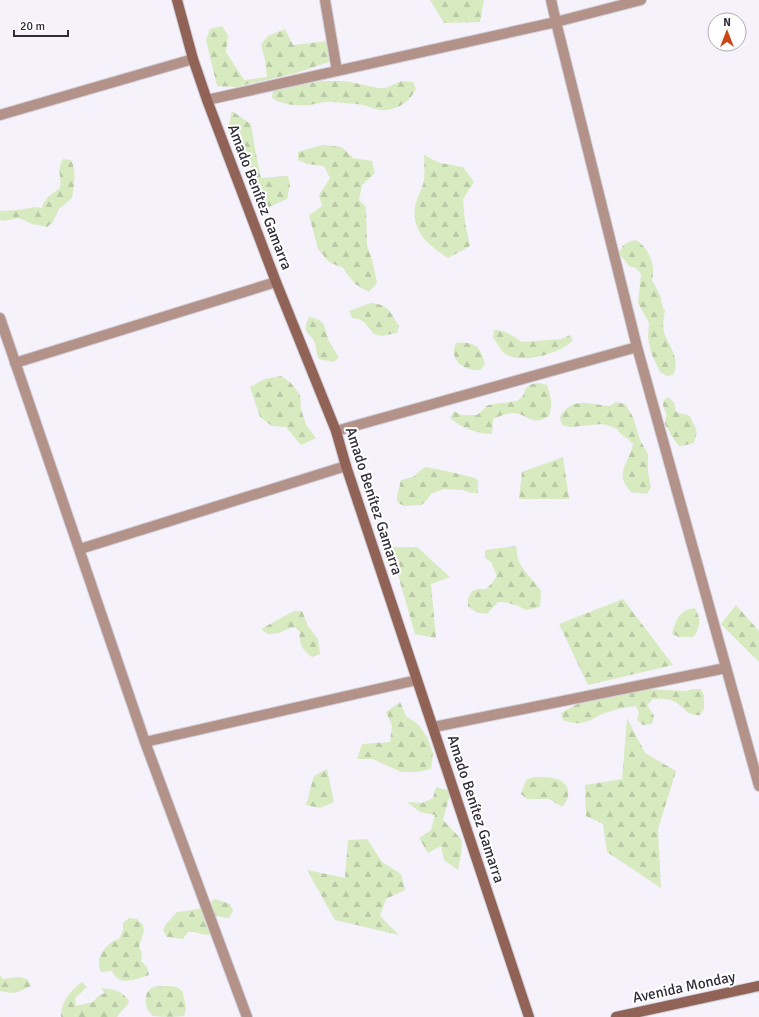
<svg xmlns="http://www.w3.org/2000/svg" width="759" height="1017" font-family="Signika,sans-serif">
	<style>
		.forest { fill: url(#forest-firs) }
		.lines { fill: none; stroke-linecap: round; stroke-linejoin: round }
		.minor-casing { stroke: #d2cfd9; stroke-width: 12 }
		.secondary-casing { stroke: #d2cfd9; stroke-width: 12 }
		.minor { stroke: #b29289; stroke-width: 10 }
		.secondary { stroke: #916357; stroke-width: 10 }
		.labels { text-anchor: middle; stroke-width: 4; stroke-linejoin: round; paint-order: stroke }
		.street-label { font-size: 15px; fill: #302d37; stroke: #fff }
	</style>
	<defs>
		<pattern id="forest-firs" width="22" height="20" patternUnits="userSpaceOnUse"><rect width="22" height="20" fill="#d8eac0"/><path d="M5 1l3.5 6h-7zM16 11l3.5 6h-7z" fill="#bac9a6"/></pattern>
	</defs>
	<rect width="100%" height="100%" fill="#f5f2fc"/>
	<path class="forest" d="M 430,0 L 484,0 L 480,22 L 444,23 Z
		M 222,26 L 228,35 L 226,52 L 244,80 L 267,77 L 265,60 L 261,44 L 268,36 L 285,29 L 293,45 L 328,41 L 329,62 L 296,73 L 236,87 L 217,86 L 206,40 L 210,29 Z
		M 322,81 L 345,81 L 379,88 L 386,88 L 401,81 L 413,82 L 416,89 C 410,101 400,108 387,110 C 378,111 371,107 363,105 C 353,103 342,103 332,102 C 325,101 317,104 310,105 C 298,106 282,105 272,98 L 273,91 Z
		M 232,111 L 251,124 L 255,149 L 261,178 L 288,176 L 290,185 L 287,199 L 267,208 L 257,194 L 250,167 L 235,150 L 228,129 Z
		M 322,145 L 342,147 L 353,158 L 372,161 L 375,173 L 362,185 L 359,200 L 366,207 L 367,245 L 373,263 L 377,283 L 369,292 L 355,284 L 343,268 L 329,262 L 318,249 L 309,215 L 322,206 L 319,195 L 330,178 L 324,166 L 307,164 L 298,160 L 298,152 Z
		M 424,155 L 440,163 L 463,167 L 474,182 L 463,199 L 465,223 L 470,246 L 448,258 C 429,246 411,231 415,207 C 416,198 423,189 424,180 C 425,172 424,163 424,155 Z
		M 63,159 L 71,160 C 77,172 74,186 72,198 L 59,209 L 53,222 L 47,227 L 32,224 L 19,218 L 4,221 L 0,220 L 0,211 L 19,210 L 34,207 L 42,208 C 44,198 52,194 60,188 C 62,176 56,171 63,159 Z
		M 636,240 C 649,248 656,265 652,280 L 660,295 L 663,309 L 665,310 C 664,317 662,326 664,332 C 669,348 681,357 673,375 L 667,376 L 660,372 L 651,353 L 648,337 L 649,323 L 638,303 L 641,274 L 636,268 L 629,266 L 619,253 C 622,244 627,242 636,240 Z
		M 371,303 C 389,304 390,313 399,326 L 397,333 L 382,336 L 374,334 L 364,322 L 359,319 L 352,318 L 349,311 Z
		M 309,317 C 327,320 324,327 329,341 C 332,347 336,352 339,358 L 333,362 L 319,359 C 315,351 317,349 315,343 C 310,331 301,335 309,317 Z
		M 494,330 C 507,330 512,336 522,342 L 561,339 L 570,335 L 573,340 C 562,353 525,363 509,356 C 502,354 498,343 493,338 Z
		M 456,343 C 475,342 480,345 485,364 L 480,370 C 464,371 448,360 456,343 Z
		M 281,376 L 290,382 L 300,395 L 301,409 L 306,425 L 316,438 L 301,445 L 286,427 L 272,426 L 260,417 L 250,387 L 265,379 Z
		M 540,383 L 547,385 C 551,396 553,405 549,416 C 530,427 530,415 514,413 C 506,413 500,416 493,419 L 492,434 C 478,434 461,428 450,418 L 454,411 L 461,415 L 477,415 L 488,405 L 517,401 L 523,396 L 526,388 L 532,384 Z
		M 668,397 L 674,402 C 676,417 678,411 690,416 C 694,429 700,426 694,443 L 682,446 L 679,446 C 676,443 666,427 665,424 C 665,420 667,417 666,414 C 665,406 658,404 668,397 Z
		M 616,402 L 625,404 L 633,417 L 640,440 L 648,454 L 648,472 L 651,487 L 647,494 L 631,492 C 613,473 629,464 633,444 L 628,439 L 622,435 L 617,429 L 610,426 L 602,424 L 571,427 L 562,425 L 560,417 C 573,395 590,405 610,406 Z
		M 563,457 L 569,499 L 519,499 L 522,472 Z
		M 426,467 L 451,472 L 475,478 L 478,481 L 478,493 L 471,493 L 463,490 L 444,489 L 432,493 L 427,500 L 421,505 L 405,506 L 400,504 L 397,501 L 397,497 L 401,480 L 413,477 L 422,469 Z
		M 516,546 C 517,550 517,554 518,559 C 521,570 535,581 541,591 L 540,607 L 526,610 C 518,605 508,602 498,602 L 487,614 C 478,613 474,612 468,606 L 468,598 L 472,591 L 479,589 L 486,589 L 492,583 L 497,576 L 491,562 L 485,558 L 485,550 Z
		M 390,547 L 417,547 L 450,577 L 431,584 L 436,638 L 415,634 Z
		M 623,599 L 673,665 L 588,685 L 559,624 Z
		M 736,605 L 759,631 L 759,662 L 721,624 Z
		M 695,608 C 701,619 701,628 693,637 L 679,637 L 672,634 C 676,620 679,610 695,608 Z
		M 294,611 L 302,611 L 308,626 L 318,639 L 320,654 L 312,657 C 303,651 298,643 300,632 L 295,627 C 289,628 286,630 281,632 C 277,634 272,634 267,634 L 261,629 Z
		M 645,689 L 686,691 L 693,689 L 701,689 L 704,696 L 704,709 L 700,715 C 686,716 686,708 675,702 C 669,698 660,699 653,699 L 647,705 L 654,716 L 652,724 L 643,725 L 637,720 L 639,713 L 636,706 C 626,707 617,709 608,712 C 588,719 586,728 563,720 L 561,713 L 581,702 Z
		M 400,702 L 406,716 L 419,725 L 428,739 L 433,753 L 431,769 L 417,772 L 401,772 L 373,759 L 357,759 L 362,744 L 390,742 L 392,726 L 386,712 Z
		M 627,718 L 645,753 L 676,771 L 658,829 L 661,888 L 607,852 L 603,824 L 586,816 L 585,785 L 622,779 Z
		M 327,769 L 334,802 L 320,808 L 306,805 L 314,776 Z
		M 534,777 C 541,777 550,777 557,779 C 570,783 572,798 562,807 L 549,799 L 527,799 L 521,794 L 526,780 Z
		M 436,787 L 451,791 L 443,820 L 462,840 L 461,855 L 458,870 L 444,860 L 441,846 L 428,853 L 419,838 L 431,830 L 435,815 L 420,812 L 407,802 L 422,803 L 433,798 Z
		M 367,839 L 382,862 L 401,874 L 405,890 L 386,899 L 380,916 L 399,935 L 335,920 L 307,870 L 345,878 L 348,840 Z
		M 215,899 L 230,904 L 233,911 L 229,918 L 215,916 L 209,920 L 212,928 L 209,935 C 201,935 196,931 188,932 L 183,939 L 167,937 L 163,930 L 166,924 L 177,912 L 193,910 L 201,908 Z
		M 129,918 L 137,919 L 143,925 L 144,932 L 139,946 L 142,954 L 141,961 L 147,967 L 149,975 C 140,978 123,985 116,977 C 114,976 114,973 112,971 L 101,972 C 94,956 106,944 120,938 L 123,930 L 123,923 Z
		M 0,975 L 3,979 L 19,977 L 27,979 L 31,986 L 18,992 L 11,993 L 0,991 Z
		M 82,982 L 87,987 L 75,998 L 76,1006 L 93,1002 L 98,996 L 105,993 L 101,988 C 113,990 121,989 129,1001 C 126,1009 121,1010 117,1017 L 61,1017 C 60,1002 71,990 82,982 Z
		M 170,986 L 177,987 L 183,992 C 184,1003 188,1006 184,1016 C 179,1017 158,1017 153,1016 C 144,1010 142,991 154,987 C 159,986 165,986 170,986 Z"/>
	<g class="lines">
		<g class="minor-casing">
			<path id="minor" d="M 325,0 L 337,71
				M 551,0 L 556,22 L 637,347 L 759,786
				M 207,100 L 556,22 L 641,0
				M 0,115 L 193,59
				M 0,318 L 145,742 L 247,1017
				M 15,363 L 276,282
				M 336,431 L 637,347
				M 80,549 L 346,466
				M 434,727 L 726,668
				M 145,742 L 417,680"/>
		</g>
		<g class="secondary-casing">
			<path id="secondary" d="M 177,0 L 193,59 L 207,100 L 276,282 L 336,431 L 346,466 L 529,1017
				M 616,1017 L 759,986"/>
		</g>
		<use href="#minor" class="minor"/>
		<use href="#secondary" class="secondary"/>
	</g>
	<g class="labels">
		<g class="street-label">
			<text transform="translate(260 197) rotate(69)" y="5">Amado Benítez Gamarra</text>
			<text transform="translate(374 501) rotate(72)" y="5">Amado Benítez Gamarra</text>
			<text transform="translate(476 809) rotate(72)" y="5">Amado Benítez Gamarra</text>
			<text transform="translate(684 987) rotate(-12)" y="5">Avenida Monday</text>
		</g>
	</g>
	<g transform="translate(727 32)"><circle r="19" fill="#ffffff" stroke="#acabaf"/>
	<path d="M0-3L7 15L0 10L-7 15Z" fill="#cc4515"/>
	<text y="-6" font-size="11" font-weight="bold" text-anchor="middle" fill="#302d37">N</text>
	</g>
	<path d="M14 30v6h54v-6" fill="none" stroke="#302d37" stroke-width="2"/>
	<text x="20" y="30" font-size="12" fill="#302d37" stroke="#ffffff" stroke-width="3" paint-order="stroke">20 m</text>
</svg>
